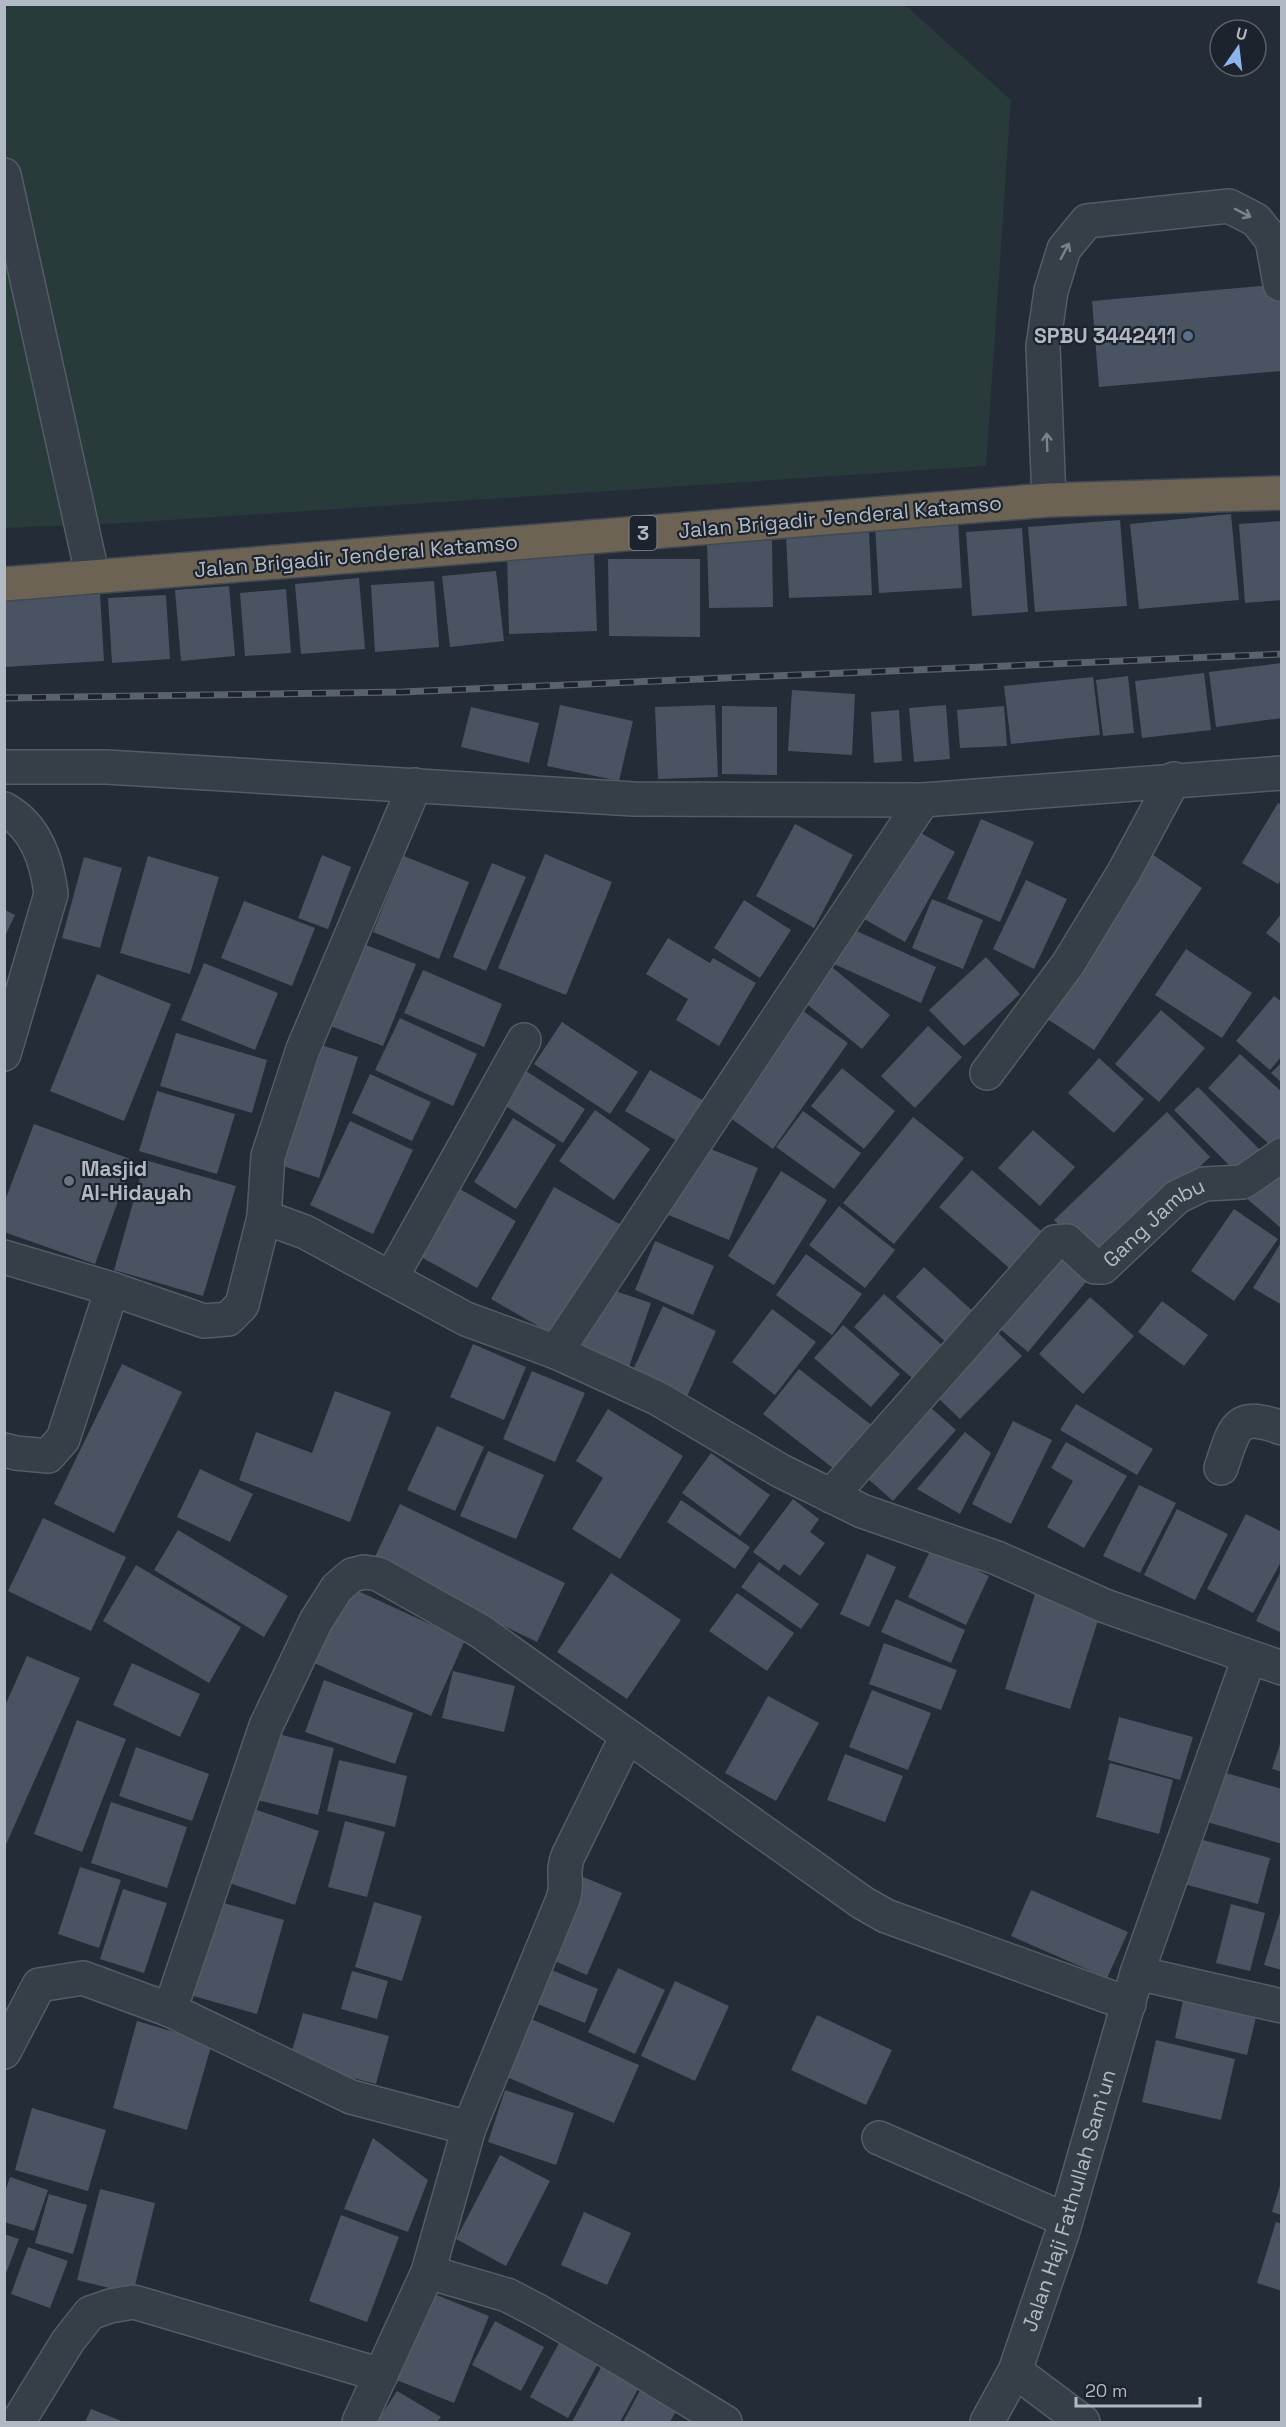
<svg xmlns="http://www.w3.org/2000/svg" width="1286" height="2427" font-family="'Space Grotesk',sans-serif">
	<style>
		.green { fill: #283a3a }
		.building { fill: #4a5361 }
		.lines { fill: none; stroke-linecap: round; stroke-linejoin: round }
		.minor-casing { stroke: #545c65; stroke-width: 36 }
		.highway-casing { stroke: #414952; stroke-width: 36 }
		.minor { stroke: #363e48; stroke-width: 33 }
		.highway { stroke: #6d6354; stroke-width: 33 }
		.rail-casing { stroke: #59626e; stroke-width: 7 }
		.rail { stroke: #1c232c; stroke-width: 4.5; stroke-dasharray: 14; stroke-linecap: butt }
		.oneway { stroke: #7a828c }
		.service-dot { fill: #5c6f8a; stroke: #1c232c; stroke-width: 2 }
		.worship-dot { fill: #6b7280; stroke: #1c232c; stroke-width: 2 }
		.labels { text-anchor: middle; stroke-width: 4.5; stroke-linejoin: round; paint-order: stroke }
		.shield { fill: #1c232c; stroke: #848c96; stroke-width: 1.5 }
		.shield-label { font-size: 20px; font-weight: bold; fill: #b1b9c4 }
		.poi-label { font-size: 21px; font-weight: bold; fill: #b1b9c4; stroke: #1c232c; text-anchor: end }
		.street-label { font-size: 21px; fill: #b1b9c4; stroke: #1c232c }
	</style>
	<rect width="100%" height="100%" fill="#232c37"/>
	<path class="green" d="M 4,5 L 905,5 L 1011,100 L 986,466 L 125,523 L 5,528 Z"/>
	<path class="building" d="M 1282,284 L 1282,371 L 1099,387 L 1092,301 Z
		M 1231,514 L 1239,600 L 1139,609 L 1130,524 Z
		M 1120,520 L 1127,606 L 1035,612 L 1028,527 Z
		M 958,521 L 962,588 L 879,593 L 875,525 Z
		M 1282,521 L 1282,600 L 1245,603 L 1239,524 Z
		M 1022,528 L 1028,612 L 972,616 L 966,532 Z
		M 869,531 L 872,595 L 789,598 L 786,535 Z
		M 772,540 L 773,607 L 709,608 L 707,541 Z
		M 594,552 L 597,631 L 509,634 L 507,554 Z
		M 608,559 L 700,559 L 700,637 L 609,636 Z
		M 496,571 L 504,641 L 450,647 L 442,576 Z
		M 359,578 L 365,649 L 301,654 L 295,584 Z
		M 434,581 L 439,647 L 375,652 L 371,585 Z
		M 229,586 L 235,656 L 181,661 L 175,590 Z
		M 286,589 L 291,653 L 245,656 L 240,593 Z
		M 100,594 L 104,661 L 4,667 L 4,599 Z
		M 166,595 L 170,659 L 112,663 L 108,598 Z
		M 1281,663 L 1282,718 L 1216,727 L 1209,672 Z
		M 1204,673 L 1211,730 L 1142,738 L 1135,681 Z
		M 1128,676 L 1134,733 L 1103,736 L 1096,680 Z
		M 1093,677 L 1100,735 L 1011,744 L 1004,686 Z
		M 792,690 L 855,694 L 852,755 L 788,751 Z
		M 560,705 L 633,721 L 619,781 L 547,766 Z
		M 715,705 L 718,777 L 658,779 L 655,707 Z
		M 946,705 L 950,759 L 914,762 L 909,708 Z
		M 722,706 L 777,707 L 777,775 L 722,774 Z
		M 1004,706 L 1007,746 L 960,748 L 957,710 Z
		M 471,707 L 539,723 L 529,763 L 461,747 Z
		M 899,710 L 902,761 L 874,763 L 871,712 Z
		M 1278,803 L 1282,805 L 1282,879 L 1278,884 L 1242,863 Z
		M 981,819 L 1034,842 L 1000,922 L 947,899 Z
		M 795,824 L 853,855 L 814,928 L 756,896 Z
		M 908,826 L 955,852 L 905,942 L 857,915 Z
		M 1146,850 L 1202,888 L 1094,1050 L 1037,1012 Z
		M 545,854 L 612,882 L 566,995 L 498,968 Z
		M 322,855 L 351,867 L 328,929 L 298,918 Z
		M 148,856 L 219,877 L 190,974 L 120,953 Z
		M 404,856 L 469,882 L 439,959 L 373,932 Z
		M 84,857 L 122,868 L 100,948 L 62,938 Z
		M 492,863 L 526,877 L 486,971 L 453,957 Z
		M 1026,880 L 1067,899 L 1034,969 L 993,949 Z
		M 932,899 L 983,920 L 963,969 L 912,948 Z
		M 744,900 L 791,930 L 760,978 L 714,948 Z
		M 244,901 L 315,928 L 292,986 L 221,958 Z
		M 5,910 L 15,915 L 5,936 Z
		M 1282,913 L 1282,945 L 1266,933 Z
		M 841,924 L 936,967 L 921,1003 L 825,960 Z
		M 668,938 L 710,963 L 713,958 L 756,983 L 719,1046 L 676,1020 L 688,999 L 646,974 Z
		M 358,942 L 416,964 L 383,1046 L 325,1024 Z
		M 1186,949 L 1252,993 L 1222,1038 L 1155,995 Z
		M 986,957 L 1020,994 L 964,1046 L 929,1010 Z
		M 204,963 L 278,993 L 255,1050 L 181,1020 Z
		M 827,963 L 890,1015 L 862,1049 L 798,997 Z
		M 423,970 L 502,1004 L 484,1047 L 404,1013 Z
		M 97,974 L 171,1004 L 124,1121 L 50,1091 Z
		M 1274,996 L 1282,1002 L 1282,1056 L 1270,1070 L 1236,1041 Z
		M 796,1006 L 848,1043 L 773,1149 L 721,1111 Z
		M 1161,1010 L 1205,1048 L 1159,1102 L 1115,1064 Z
		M 400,1018 L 477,1054 L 453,1106 L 375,1070 Z
		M 562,1022 L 638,1072 L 610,1114 L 534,1064 Z
		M 928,1026 L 962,1057 L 915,1108 L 881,1076 Z
		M 176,1033 L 267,1060 L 252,1113 L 160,1086 Z
		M 312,1042 L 358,1057 L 319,1178 L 274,1163 Z
		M 1240,1054 L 1282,1092 L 1282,1135 L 1271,1146 L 1208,1088 Z
		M 1099,1058 L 1144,1099 L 1114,1133 L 1068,1093 Z
		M 1282,1062 L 1282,1083 L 1271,1073 Z
		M 842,1068 L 895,1111 L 864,1149 L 811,1106 Z
		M 523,1069 L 585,1109 L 563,1143 L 501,1103 Z
		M 650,1070 L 704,1101 L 679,1142 L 625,1111 Z
		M 370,1074 L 431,1102 L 412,1141 L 352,1113 Z
		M 1198,1087 L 1260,1150 L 1236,1172 L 1174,1110 Z
		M 157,1091 L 235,1114 L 217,1174 L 139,1151 Z
		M 595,1110 L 650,1149 L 614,1200 L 559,1161 Z
		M 803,1111 L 861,1153 L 834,1189 L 776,1147 Z
		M 1167,1112 L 1210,1157 L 1098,1265 L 1054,1220 Z
		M 913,1117 L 964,1158 L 894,1244 L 843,1203 Z
		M 513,1118 L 556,1145 L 516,1209 L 474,1182 Z
		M 350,1121 L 413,1150 L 373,1234 L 310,1205 Z
		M 34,1124 L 133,1160 L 95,1264 L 4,1232 L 4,1203 Z
		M 1033,1130 L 1075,1167 L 1040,1206 L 998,1168 Z
		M 696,1143 L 758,1168 L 729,1240 L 666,1214 Z
		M 145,1160 L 236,1186 L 203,1296 L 114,1270 Z
		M 1269,1169 L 1282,1179 L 1282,1229 L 1245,1197 Z
		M 972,1170 L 1047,1236 L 1015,1273 L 939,1207 Z
		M 781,1171 L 827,1200 L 774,1285 L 728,1256 Z
		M 554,1187 L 623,1226 L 559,1338 L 491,1299 Z
		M 460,1189 L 516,1221 L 477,1288 L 421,1257 Z
		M 839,1206 L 895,1250 L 865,1288 L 809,1245 Z
		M 1234,1209 L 1278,1239 L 1234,1301 L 1191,1271 Z
		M 655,1241 L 714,1266 L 693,1315 L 635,1290 Z
		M 1282,1241 L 1282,1305 L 1253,1288 Z
		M 1057,1247 L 1091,1276 L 1028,1352 L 993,1323 Z
		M 806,1254 L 862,1294 L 832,1335 L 776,1295 Z
		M 924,1267 L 976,1314 L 948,1344 L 896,1297 Z
		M 603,1287 L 651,1303 L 628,1370 L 580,1353 Z
		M 884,1294 L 942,1345 L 913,1379 L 854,1327 Z
		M 1090,1297 L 1134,1336 L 1083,1394 L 1039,1354 Z
		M 1162,1301 L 1208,1335 L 1184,1366 L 1138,1332 Z
		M 663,1306 L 716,1331 L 685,1401 L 630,1376 Z
		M 772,1309 L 816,1342 L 775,1395 L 732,1362 Z
		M 843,1325 L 900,1374 L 871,1407 L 814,1358 Z
		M 992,1327 L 1022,1356 L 960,1419 L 930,1390 Z
		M 473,1344 L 526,1367 L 504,1420 L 450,1397 Z
		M 122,1364 L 182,1392 L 114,1533 L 54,1504 Z
		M 799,1369 L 874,1427 L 838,1472 L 763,1414 Z
		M 532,1371 L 585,1393 L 555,1462 L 503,1439 Z
		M 335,1391 L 391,1412 L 350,1522 L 239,1480 L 256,1432 L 312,1453 Z
		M 921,1399 L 956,1430 L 893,1501 L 858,1470 Z
		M 1076,1404 L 1153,1449 L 1137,1475 L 1060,1430 Z
		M 608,1409 L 683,1456 L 620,1559 L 572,1529 L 603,1478 L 576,1461 Z
		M 1013,1421 L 1052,1440 L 1011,1524 L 972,1504 Z
		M 437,1426 L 484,1447 L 455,1511 L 407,1490 Z
		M 965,1432 L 991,1453 L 960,1514 L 917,1489 Z
		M 1066,1442 L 1127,1476 L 1084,1548 L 1047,1527 L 1073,1481 L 1051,1468 Z
		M 488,1451 L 544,1475 L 516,1539 L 460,1516 Z
		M 711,1453 L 770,1495 L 740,1536 L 682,1493 Z
		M 200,1469 L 253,1494 L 230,1542 L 177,1517 Z
		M 1139,1485 L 1176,1503 L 1140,1573 L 1103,1556 Z
		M 793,1499 L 819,1519 L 810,1532 L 825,1543 L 800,1576 L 784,1564 L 779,1571 L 753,1552 Z
		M 681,1500 L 750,1547 L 735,1569 L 667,1522 Z
		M 400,1504 L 565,1583 L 537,1642 L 372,1563 Z
		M 1177,1509 L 1228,1534 L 1195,1600 L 1144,1575 Z
		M 1246,1514 L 1282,1532 L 1282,1560 L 1253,1613 L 1207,1589 Z
		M 43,1518 L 126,1557 L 91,1631 L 8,1591 Z
		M 178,1530 L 288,1596 L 264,1637 L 154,1570 Z
		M 931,1549 L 989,1576 L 966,1625 L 908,1597 Z
		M 867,1554 L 896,1567 L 869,1627 L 840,1614 Z
		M 759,1562 L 819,1604 L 801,1629 L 741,1587 Z
		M 136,1565 L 241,1627 L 209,1683 L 103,1621 Z
		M 1282,1569 L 1282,1633 L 1256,1621 Z
		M 611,1573 L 681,1620 L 627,1699 L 557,1652 Z
		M 347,1586 L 465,1640 L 431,1716 L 312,1662 Z
		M 1036,1591 L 1101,1611 L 1070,1709 L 1005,1689 Z
		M 737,1593 L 794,1633 L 767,1671 L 709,1631 Z
		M 896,1599 L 965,1630 L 951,1663 L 881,1632 Z
		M 884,1643 L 957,1670 L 941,1710 L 869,1684 Z
		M 27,1656 L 80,1678 L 4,1849 L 4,1708 Z
		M 132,1663 L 200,1694 L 180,1737 L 113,1705 Z
		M 453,1671 L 515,1686 L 504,1732 L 442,1718 Z
		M 324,1680 L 413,1713 L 395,1764 L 305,1732 Z
		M 872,1690 L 931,1713 L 908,1770 L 849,1747 Z
		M 768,1696 L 819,1723 L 776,1801 L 725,1773 Z
		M 1119,1717 L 1193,1737 L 1180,1780 L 1108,1760 Z
		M 77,1720 L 126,1739 L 82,1852 L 34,1834 Z
		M 266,1731 L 334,1748 L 318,1815 L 249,1798 Z
		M 1282,1738 L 1282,1772 L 1272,1769 Z
		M 136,1747 L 209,1774 L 192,1821 L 119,1796 Z
		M 845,1754 L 903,1776 L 885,1822 L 827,1800 Z
		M 339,1760 L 407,1776 L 395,1827 L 327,1811 Z
		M 1110,1763 L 1173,1780 L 1159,1834 L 1096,1817 Z
		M 1212,1769 L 1282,1789 L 1282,1844 L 1197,1819 Z
		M 111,1802 L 187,1827 L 167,1888 L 91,1863 Z
		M 251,1808 L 319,1831 L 295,1905 L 226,1882 Z
		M 345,1821 L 385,1832 L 367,1897 L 328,1887 Z
		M 1196,1838 L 1270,1858 L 1258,1904 L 1184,1884 Z
		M 80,1867 L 121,1880 L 99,1948 L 58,1934 Z
		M 576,1874 L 622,1893 L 587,1975 L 541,1955 Z
		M 123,1889 L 167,1903 L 144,1973 L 100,1959 Z
		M 1031,1890 L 1128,1932 L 1107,1978 L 1011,1936 Z
		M 217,1901 L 284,1920 L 257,2014 L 190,1995 Z
		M 374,1902 L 422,1916 L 402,1981 L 355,1967 Z
		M 1231,1904 L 1265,1913 L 1250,1971 L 1216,1963 Z
		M 1281,1909 L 1282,1909 L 1282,1970 L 1264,1965 Z
		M 544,1967 L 598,1989 L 585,2023 L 530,2001 Z
		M 618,1968 L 665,1990 L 635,2054 L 588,2032 Z
		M 352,1971 L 388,1981 L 377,2019 L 341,2009 Z
		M 675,1981 L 729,2006 L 695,2081 L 641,2056 Z
		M 1184,1996 L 1257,2013 L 1247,2055 L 1175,2038 Z
		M 303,2013 L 389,2036 L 376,2084 L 289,2061 Z
		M 817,2015 L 892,2050 L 866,2105 L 791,2070 Z
		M 524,2016 L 639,2065 L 614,2123 L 500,2074 Z
		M 137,2021 L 212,2043 L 187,2130 L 113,2108 Z
		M 1156,2040 L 1235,2059 L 1221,2120 L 1142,2102 Z
		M 505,2090 L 574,2113 L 556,2165 L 488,2142 Z
		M 32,2108 L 106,2130 L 88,2191 L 15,2170 Z
		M 373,2138 L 428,2180 L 408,2232 L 344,2209 Z
		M 500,2155 L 550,2181 L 506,2266 L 456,2239 Z
		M 10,2177 L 48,2190 L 34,2231 L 4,2222 L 4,2195 Z
		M 1281,2182 L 1282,2182 L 1282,2215 L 1272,2212 Z
		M 100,2189 L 155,2203 L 133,2294 L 77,2280 Z
		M 49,2194 L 87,2205 L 73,2254 L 35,2243 Z
		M 584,2212 L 631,2233 L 607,2285 L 561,2265 Z
		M 341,2215 L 399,2237 L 367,2322 L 309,2301 Z
		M 1276,2222 L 1282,2224 L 1282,2291 L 1257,2283 Z
		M 4,2234 L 19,2239 L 5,2276 L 4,2276 Z
		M 28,2247 L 68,2261 L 50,2308 L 11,2294 Z
		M 424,2290 L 489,2316 L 454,2403 L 389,2377 Z
		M 495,2321 L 544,2347 L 521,2391 L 472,2365 Z
		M 566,2330 L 605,2351 L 568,2418 L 530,2397 Z
		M 606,2358 L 644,2378 L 620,2422 L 572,2422 Z
		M 643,2385 L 680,2404 L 670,2422 L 623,2422 Z
		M 397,2391 L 441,2417 L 437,2422 L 377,2422 Z
		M 91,2409 L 124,2422 L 85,2422 Z"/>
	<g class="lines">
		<g class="minor-casing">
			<g id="minor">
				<path d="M 4,175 L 93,578"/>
				<path d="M 1049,500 L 1043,346 L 1051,291 L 1064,249 L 1087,221 L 1229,206 L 1256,220 L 1272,240 L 1280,284"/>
				<path d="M 4,767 L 106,767 L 634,799 L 923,800 L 1282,773"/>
				<path d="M 4,809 C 36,826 47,861 51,894 L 4,1054"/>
				<path d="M 987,1073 L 1068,964 L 1124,872 L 1174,779"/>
				<path d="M 264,1217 L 268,1156 L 303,1049 L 415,785"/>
				<path d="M 4,1257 L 112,1289 L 204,1321 L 228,1319 L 242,1305 L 264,1217 L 305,1232 L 466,1319 L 556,1352 L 657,1398 L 781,1471 L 862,1511 L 997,1558 L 1105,1606 L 1282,1668"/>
				<path d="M 391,1278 L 524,1040"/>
				<path d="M 556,1352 L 923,800"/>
				<path d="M 4,1450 L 16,1453 L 48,1456 L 63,1439 L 112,1289"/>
				<path d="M 1221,1468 C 1235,1427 1235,1411 1282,1428"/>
				<path id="s1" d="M 831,1496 L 1055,1242 L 1067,1241 L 1095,1267 L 1103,1267 L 1177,1197 L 1204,1184 L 1243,1182 L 1282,1155"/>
				<path d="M 1137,1973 L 1282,2006"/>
				<path d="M 170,2010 L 266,1726 L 316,1621 L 337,1588 L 352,1575 L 364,1572 L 378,1574 L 480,1631 L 863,1903 L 886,1916 L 1129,2004"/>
				<path d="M 4,2052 L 39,1985 L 83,1978 L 170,2010 L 351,2097 L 469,2128"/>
				<path d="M 879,2138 L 1066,2220"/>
				<path d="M 428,2272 L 507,2295 L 538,2311 L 623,2360 L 725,2422"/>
				<path d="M 1015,2371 L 1083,2422"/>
				<path d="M 18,2422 L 68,2341 L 90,2313 L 110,2306 L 134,2302 L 381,2375"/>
				<path d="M 359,2422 L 428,2272 L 469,2128 L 563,1899 C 569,1882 561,1872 568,1856 L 627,1736"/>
				<path id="s2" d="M 987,2422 L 1015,2371 L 1062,2234 L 1137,1973 L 1249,1658"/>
			</g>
		</g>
		<g class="highway-casing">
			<path id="highway" d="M 4,584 L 1049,500 L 1282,493"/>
		</g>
		<use href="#minor" class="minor"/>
		<use href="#highway" class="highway"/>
		<g class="rail-casing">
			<path id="rail" d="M 4,698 L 402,692 L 1282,654"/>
		</g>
		<use href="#rail" class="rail"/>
	</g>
	<defs><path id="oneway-shaft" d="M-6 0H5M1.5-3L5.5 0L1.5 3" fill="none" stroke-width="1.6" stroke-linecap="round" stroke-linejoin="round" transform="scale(1.5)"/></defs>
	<g class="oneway">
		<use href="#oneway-shaft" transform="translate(1243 213) rotate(27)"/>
		<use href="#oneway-shaft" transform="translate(1065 251) rotate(-62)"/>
		<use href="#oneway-shaft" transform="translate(1047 442) rotate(-92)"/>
	</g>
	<circle class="service-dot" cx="1188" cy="336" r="6"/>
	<circle class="worship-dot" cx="69" cy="1181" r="6"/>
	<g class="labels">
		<rect class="shield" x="629.5" y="516" width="27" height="34" rx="4.5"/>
		<g class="shield-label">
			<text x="643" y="540">3</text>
		</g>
		<g class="poi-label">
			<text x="1176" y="343">SPBU 3442411</text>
			<text x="81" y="1176" text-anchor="start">Masjid<tspan x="81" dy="24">Al-Hidayah</tspan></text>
		</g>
		<g class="street-label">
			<text transform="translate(840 517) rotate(-5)" y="7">Jalan Brigadir Jenderal Katamso</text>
			<text transform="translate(356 556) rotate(-5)" y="7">Jalan Brigadir Jenderal Katamso</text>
			<text dy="7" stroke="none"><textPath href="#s1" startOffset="465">Gang Jambu</textPath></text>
			<text dy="7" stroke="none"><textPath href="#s2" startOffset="237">Jalan Haji Fathullah Sam'un</textPath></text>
		</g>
	</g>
	<rect width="1286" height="2427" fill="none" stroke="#b1b9c4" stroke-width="12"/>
	<g transform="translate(1238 48) rotate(14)"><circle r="28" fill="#1c232c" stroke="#585f69" stroke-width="1.5"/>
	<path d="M0-4.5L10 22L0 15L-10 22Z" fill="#8db3ed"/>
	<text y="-9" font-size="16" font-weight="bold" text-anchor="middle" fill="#b1b9c4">U</text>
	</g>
	<path d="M1076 2397v9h124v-9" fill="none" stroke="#b1b9c4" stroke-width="3"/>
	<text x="1085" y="2397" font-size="18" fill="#b1b9c4" stroke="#1c232c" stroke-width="4.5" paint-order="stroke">20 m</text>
</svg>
